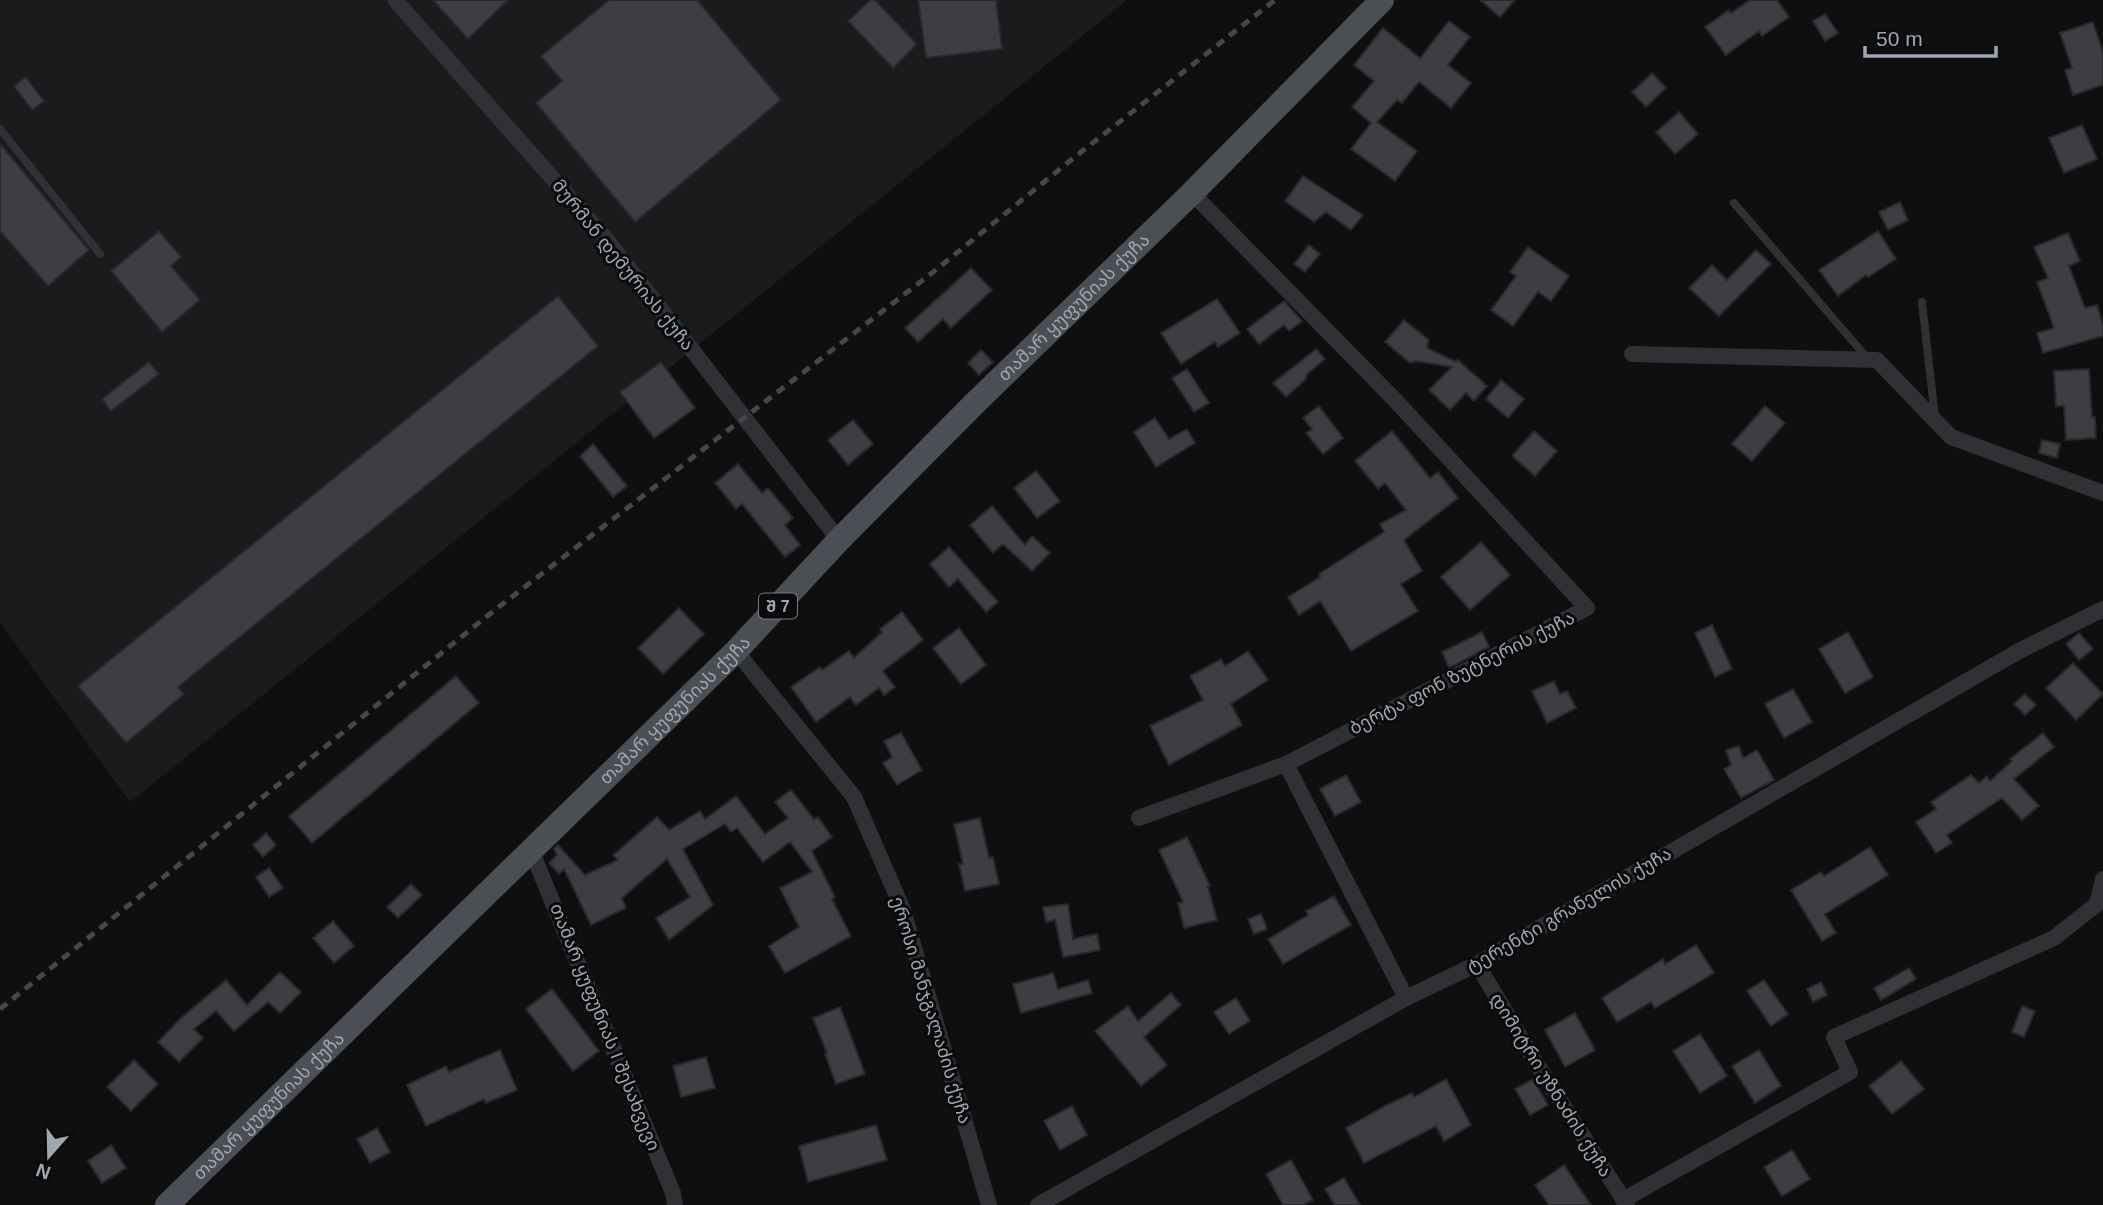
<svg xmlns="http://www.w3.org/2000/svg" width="2103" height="1205" font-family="Helvetica,'Noto Sans Georgian',sans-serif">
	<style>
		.built { fill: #1a1b1d }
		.building { fill: #3c3e43; stroke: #28292c; stroke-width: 2 }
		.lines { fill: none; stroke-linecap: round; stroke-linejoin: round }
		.service { stroke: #2f3135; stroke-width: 8 }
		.minor { stroke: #2f3135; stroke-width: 16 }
		.primary { stroke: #4b4f55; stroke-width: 24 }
		.rail { stroke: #44484d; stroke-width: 5; stroke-dasharray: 9 7; stroke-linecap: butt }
		.labels { text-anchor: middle; stroke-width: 6; stroke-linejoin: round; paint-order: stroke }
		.shield { fill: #0a0a0b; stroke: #727981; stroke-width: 2 }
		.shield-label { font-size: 16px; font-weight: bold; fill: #9ea8b3 }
		.street-label { font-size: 18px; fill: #9ea8b3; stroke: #0a0a0b }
	</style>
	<rect width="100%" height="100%" fill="#0f0f10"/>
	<path class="built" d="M 0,0 L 1127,0 L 130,802 L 0,623 Z"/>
	<path class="building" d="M 433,0 L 508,0 L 468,39 Z
		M 609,0 L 697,0 L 781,100 L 635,222 L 536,103 L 562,81 L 541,56 Z
		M 870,0 L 875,0 L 917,44 L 893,68 L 848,21 Z
		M 918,0 L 996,0 L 1002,49 L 926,58 Z
		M 1480,0 L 1515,0 L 1500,17 Z
		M 1750,0 L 1777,0 L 1789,17 L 1762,36 L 1759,31 L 1726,55 L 1705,27 L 1729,10 L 1731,13 Z
		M 1825,14 L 1838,33 L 1825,41 L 1813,21 Z
		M 1449,21 L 1470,37 L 1448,65 L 1471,83 L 1451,108 L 1419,82 L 1402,103 L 1397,100 L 1377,122 L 1417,151 L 1395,181 L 1351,149 L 1371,123 L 1352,107 L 1374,81 L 1354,65 L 1383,28 L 1420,58 Z
		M 2093,22 L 2103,52 L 2103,85 L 2073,95 L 2065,70 L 2072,68 L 2060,33 Z
		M 1652,73 L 1666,88 L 1646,107 L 1632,92 Z
		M 26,77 L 44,101 L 32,110 L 14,86 Z
		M 1679,112 L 1698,134 L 1675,154 L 1656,132 Z
		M 2082,125 L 2097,159 L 2064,173 L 2049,138 Z
		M 0,144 L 89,250 L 48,286 L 0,231 Z
		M 1303,176 L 1363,215 L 1351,230 L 1326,212 L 1314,222 L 1285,201 Z
		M 1900,202 L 1908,220 L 1888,230 L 1879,212 Z
		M 159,231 L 181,257 L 171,266 L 200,300 L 162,332 L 111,271 Z
		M 1878,231 L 1896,259 L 1868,277 L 1866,275 L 1838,296 L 1819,270 Z
		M 2068,233 L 2080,261 L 2069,266 L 2085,308 L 2097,305 L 2103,325 L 2103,336 L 2043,353 L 2037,333 L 2054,328 L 2037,282 L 2048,278 L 2034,247 Z
		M 1309,245 L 1320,254 L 1305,272 L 1294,264 Z
		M 1528,247 L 1569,276 L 1551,301 L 1538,292 L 1513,326 L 1491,310 L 1516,276 L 1510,272 Z
		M 1756,250 L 1771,264 L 1719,316 L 1689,288 L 1712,265 L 1727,280 Z
		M 971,268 L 992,290 L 951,328 L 943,319 L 918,342 L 905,328 Z
		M 558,296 L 598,346 L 178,687 L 184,694 L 126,743 L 78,686 Z
		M 1217,299 L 1240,333 L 1218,347 L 1215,342 L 1181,364 L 1161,333 Z
		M 1284,301 L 1302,321 L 1289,331 L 1284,325 L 1259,344 L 1247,329 Z
		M 1404,320 L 1429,340 L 1427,348 L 1456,362 L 1458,360 L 1487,386 L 1474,401 L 1466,393 L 1450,410 L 1429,390 L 1452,367 L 1416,361 L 1410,363 L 1385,342 Z
		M 1316,349 L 1325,359 L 1307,374 L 1306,379 L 1286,397 L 1273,383 Z
		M 981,350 L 993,362 L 979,375 L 968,363 Z
		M 149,362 L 159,374 L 111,411 L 102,399 Z
		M 661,362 L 695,408 L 654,438 L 620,392 Z
		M 1187,369 L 1209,403 L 1194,412 L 1172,378 Z
		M 2089,369 L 2092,417 L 2095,417 L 2096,438 L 2066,440 L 2064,406 L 2056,406 L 2054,371 Z
		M 1501,380 L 1524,399 L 1508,418 L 1486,399 Z
		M 1319,406 L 1343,438 L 1323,454 L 1306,433 L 1312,429 L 1303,418 Z
		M 1765,406 L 1785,423 L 1752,461 L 1732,444 Z
		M 1155,418 L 1169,439 L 1187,429 L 1195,443 L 1156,467 L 1134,432 Z
		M 853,420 L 873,444 L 848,465 L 828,440 Z
		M 1392,431 L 1430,478 L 1438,472 L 1458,498 L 1404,540 L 1422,571 L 1401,584 L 1418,611 L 1351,651 L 1320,601 L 1299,615 L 1288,597 L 1320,577 L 1319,574 L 1384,532 L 1380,524 L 1406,510 L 1385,483 L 1378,489 L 1355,461 Z
		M 1534,431 L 1557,451 L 1535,476 L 1512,456 Z
		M 2042,440 L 2060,444 L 2057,458 L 2039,453 Z
		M 593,444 L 627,486 L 613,497 L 580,456 Z
		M 738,464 L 762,493 L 768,488 L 793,518 L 785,525 L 800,545 L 785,557 L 742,504 L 736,509 L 715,483 Z
		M 1036,471 L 1060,501 L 1037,518 L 1014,488 Z
		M 992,506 L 1025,545 L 1032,536 L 1050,553 L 1032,571 L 1003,544 L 993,553 L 970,525 Z
		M 1481,542 L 1510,575 L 1470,610 L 1441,577 Z
		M 949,547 L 998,602 L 986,612 L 958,579 L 949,587 L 930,564 Z
		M 679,608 L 704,634 L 663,674 L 638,648 Z
		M 902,612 L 923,640 L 883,671 L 895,687 L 884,695 L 879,688 L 856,705 L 850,697 L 816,722 L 791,687 L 820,667 L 822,670 L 849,651 L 854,658 L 882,632 L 880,629 Z
		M 1712,625 L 1732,669 L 1715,677 L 1695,633 Z
		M 959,628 L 986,665 L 961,684 L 933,648 Z
		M 1482,632 L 1489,647 L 1449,668 L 1442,652 Z
		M 1848,632 L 1873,677 L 1845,693 L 1819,649 Z
		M 2079,633 L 2093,649 L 2079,660 L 2066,644 Z
		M 1248,651 L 1268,680 L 1231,704 L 1242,725 L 1169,765 L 1150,726 L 1203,700 L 1190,676 L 1221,659 L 1225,666 Z
		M 2073,663 L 2103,694 L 2076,720 L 2046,688 Z
		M 456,676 L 479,703 L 312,843 L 289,816 Z
		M 1554,681 L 1560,694 L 1567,691 L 1576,708 L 1547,723 L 1532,691 Z
		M 1793,689 L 1812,722 L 1784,738 L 1765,704 Z
		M 2025,694 L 2036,705 L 2025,715 L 2014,704 Z
		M 901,733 L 922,770 L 897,785 L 883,763 L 892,757 L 884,741 Z
		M 2043,733 L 2054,747 L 2014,779 L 2039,806 L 2022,820 L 2002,798 L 1947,835 L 1952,843 L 1936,853 L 1916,822 L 1936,809 L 1931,802 L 1971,775 L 1979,783 L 1987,776 L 1990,781 L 2012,761 L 2010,759 Z
		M 1739,746 L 1743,758 L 1757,750 L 1774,780 L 1741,798 L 1724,769 L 1731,765 L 1726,750 Z
		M 1346,775 L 1361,802 L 1335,816 L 1320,789 Z
		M 791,790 L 814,819 L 818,817 L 832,837 L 812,851 L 835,897 L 832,899 L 851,936 L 785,973 L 769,946 L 799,927 L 780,888 L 812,872 L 790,842 L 763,862 L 737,828 L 731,832 L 725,824 L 683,849 L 713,905 L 669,940 L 656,918 L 690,897 L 667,859 L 622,898 L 626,908 L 591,925 L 564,869 L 559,874 L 549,863 L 557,855 L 554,849 L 558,845 L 585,875 L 618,860 L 613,855 L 657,817 L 669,830 L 700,811 L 705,819 L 736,796 L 765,834 L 788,818 L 775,802 Z
		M 980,818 L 989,858 L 993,857 L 999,884 L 965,891 L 959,864 L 963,864 L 954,824 Z
		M 266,833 L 276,845 L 263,857 L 253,845 Z
		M 1187,837 L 1210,886 L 1208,887 L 1217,920 L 1184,928 L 1178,903 L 1183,902 L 1159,850 Z
		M 1870,847 L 1888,875 L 1825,914 L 1836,933 L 1822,941 L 1791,890 L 1821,872 L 1824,876 Z
		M 269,868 L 283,888 L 269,897 L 256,877 Z
		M 411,884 L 422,895 L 398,918 L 387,907 Z
		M 1334,896 L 1351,925 L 1283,964 L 1268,939 L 1308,915 L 1306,911 Z
		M 1068,904 L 1073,939 L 1097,934 L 1100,950 L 1063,957 L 1055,920 L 1046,922 L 1043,907 Z
		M 1261,914 L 1267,929 L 1254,934 L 1248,919 Z
		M 333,921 L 354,946 L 334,963 L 313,938 Z
		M 1696,945 L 1714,973 L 1655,1008 L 1651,1002 L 1617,1022 L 1602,998 L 1663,959 L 1665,964 Z
		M 1909,968 L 1916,979 L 1881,1000 L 1874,988 Z
		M 280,972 L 301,992 L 280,1013 L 268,1002 L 234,1031 L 216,1011 L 194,1029 L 203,1038 L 179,1062 L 158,1042 L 181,1018 L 226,980 L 247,1005 Z
		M 1053,973 L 1058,989 L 1088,980 L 1092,993 L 1021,1013 L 1013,984 Z
		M 1764,980 L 1788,1014 L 1771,1026 L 1747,991 Z
		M 1821,982 L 1827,995 L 1813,1002 L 1807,989 Z
		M 552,989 L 599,1051 L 573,1071 L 526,1009 Z
		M 1171,993 L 1181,1005 L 1144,1037 L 1167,1065 L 1141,1086 L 1095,1031 L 1128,1006 L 1138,1021 Z
		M 1236,998 L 1250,1021 L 1229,1034 L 1214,1012 Z
		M 2022,1006 L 2035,1011 L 2024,1037 L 2012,1032 Z
		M 840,1007 L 865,1074 L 836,1084 L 825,1054 L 827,1053 L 813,1018 Z
		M 1575,1013 L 1595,1050 L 1565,1067 L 1545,1030 Z
		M 1700,1034 L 1727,1076 L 1700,1093 L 1673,1051 Z
		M 500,1050 L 517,1090 L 486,1103 L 484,1099 L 426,1126 L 407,1085 L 446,1066 L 449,1072 Z
		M 1759,1050 L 1781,1086 L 1755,1103 L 1732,1066 Z
		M 706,1057 L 715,1088 L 681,1097 L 673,1066 Z
		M 134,1060 L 158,1084 L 131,1111 L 107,1087 Z
		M 1901,1061 L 1924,1089 L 1892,1114 L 1869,1086 Z
		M 1446,1079 L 1471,1125 L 1444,1141 L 1436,1126 L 1364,1163 L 1346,1128 L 1387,1105 L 1412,1093 L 1414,1097 Z
		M 1533,1079 L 1548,1105 L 1530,1115 L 1515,1089 Z
		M 1072,1106 L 1087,1135 L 1060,1150 L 1044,1121 Z
		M 876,1125 L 887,1160 L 808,1182 L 799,1146 Z
		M 377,1128 L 390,1152 L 370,1163 L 357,1139 Z
		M 111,1145 L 126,1168 L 102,1183 L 88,1161 Z
		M 1792,1150 L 1810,1179 L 1782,1196 L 1764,1167 Z
		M 1291,1160 L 1313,1200 L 1303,1205 L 1283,1205 L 1266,1174 Z
		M 1564,1165 L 1578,1186 L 1591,1205 L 1549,1205 L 1535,1185 Z
		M 1344,1178 L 1360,1205 L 1335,1205 L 1325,1189 Z"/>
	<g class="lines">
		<path class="service" d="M 0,129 L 100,254
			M 1734,203 L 1868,359
			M 1922,302 L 1935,418"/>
		<path class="minor" d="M 395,0 L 607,240 L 839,540
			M 1632,354 L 1877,360 L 1951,437 L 2103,493
			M 736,651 L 854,797 L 903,910 L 989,1205
			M 1286,764 L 1406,998
			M 1139,818 L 1286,764 L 1587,608 L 1395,400 L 1192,193
			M 531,850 L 673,1193 L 675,1205
			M 1477,964 L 1531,1055 L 1627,1205
			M 1623,1200 L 1850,1072 L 1834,1037 L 2054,938 L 2097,904 L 2103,879
			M 1038,1205 L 1406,998 L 1477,964 L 2019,651 L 2103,609"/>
		<path class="primary" id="s1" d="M 167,1205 L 736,651 L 839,540 L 975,403 L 1192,193 L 1382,0"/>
		<path class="rail" d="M 0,1009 L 491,613 L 932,273 L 1076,156 L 1275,0"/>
	</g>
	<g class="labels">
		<rect class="shield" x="759" y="593.5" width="38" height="25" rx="5"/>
		<g class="shield-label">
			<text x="778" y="612">შ 7</text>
		</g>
		<g class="street-label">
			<text transform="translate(623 265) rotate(51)" y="6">მურმან დემურიას ქუჩა</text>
			<text dy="6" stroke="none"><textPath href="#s1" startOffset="1276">თამარ ყუფუნიას ქუჩა</textPath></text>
			<text transform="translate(1462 673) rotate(-27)" y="6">ბერტა ფონ ზუტნერის ქუჩა</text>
			<text dy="6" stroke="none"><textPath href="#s1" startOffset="709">თამარ ყუფუნიას ქუჩა</textPath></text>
			<text transform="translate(1569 910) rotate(-30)" y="6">ტერენტი გრანელის ქუჩა</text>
			<text transform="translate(931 1010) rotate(73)" y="6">ეროსი მანჯგალაძის ქუჩა</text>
			<text transform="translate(605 1027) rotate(68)" y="6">თამარ ყუფუნიას I შესახვევი</text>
			<text transform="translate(1551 1085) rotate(58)" y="6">დიმიტრი უზნაძის ქუჩა</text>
			<text dy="6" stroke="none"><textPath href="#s1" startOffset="142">თამარ ყუფუნიას ქუჩა</textPath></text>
		</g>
	</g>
	<g transform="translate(49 1156) rotate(200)" stroke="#0a0a0b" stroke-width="5" paint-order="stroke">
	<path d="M0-5L12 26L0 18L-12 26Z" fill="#9ea8b3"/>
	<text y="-10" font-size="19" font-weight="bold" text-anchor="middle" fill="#9ea8b3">N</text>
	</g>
	<path d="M1865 46v10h131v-10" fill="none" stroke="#9ea8b3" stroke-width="3.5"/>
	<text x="1876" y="46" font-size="21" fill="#9ea8b3" stroke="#0a0a0b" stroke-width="5" paint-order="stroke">50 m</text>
</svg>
